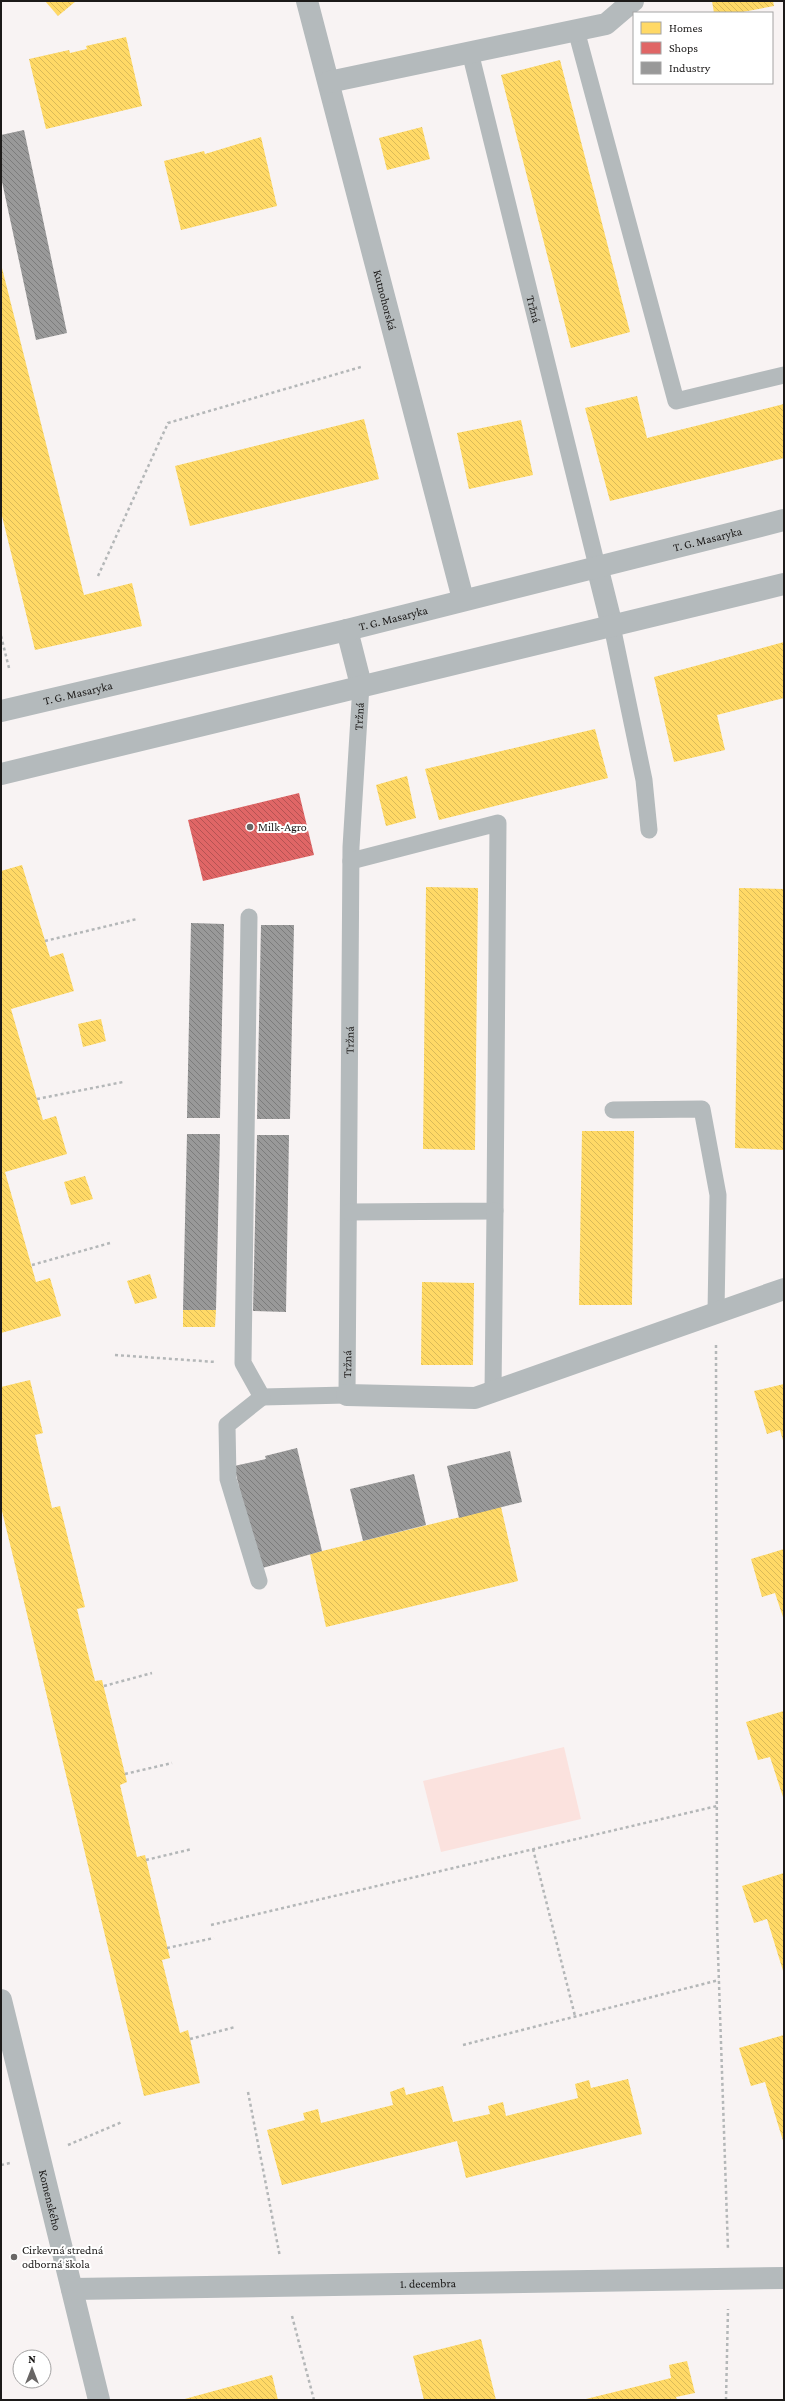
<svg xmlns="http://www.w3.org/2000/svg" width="785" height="2401" font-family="'Crimson Pro',serif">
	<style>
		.green { fill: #fbe2de }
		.homes { fill: url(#homes-back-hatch) }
		.shops { fill: url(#shops-back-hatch) }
		.industry { fill: url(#industry-back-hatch) }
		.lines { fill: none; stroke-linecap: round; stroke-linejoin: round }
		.path { stroke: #b4b7b8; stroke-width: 2.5; stroke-dasharray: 3 3; stroke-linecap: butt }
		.lane { stroke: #b4babc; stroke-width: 17 }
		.street { stroke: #b4babc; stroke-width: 22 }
		.poi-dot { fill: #696665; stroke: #fff; stroke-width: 1.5 }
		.labels { text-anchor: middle; stroke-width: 4; stroke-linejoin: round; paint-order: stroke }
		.street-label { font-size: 12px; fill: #1c1a19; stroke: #fff }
		.poi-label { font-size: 12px; fill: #1c1a19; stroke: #fff; text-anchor: start }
	</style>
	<defs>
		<pattern id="homes-back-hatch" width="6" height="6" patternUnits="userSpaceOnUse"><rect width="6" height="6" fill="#ffd966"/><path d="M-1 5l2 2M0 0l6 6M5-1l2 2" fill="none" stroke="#daba58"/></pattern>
		<pattern id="shops-back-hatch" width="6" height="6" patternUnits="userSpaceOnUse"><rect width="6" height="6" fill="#e06666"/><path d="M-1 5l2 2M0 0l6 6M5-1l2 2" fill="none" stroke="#b55353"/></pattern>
		<pattern id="industry-back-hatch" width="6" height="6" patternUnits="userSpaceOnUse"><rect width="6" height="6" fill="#999"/><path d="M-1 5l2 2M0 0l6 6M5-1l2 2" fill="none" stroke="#7c7c7c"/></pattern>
	</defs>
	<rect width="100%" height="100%" fill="#f8f3f3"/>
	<path class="green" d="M 564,1747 L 581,1819 L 441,1852 L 423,1781 Z"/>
	<path class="homes" d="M 45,1 L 76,1 L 58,16 Z
		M 712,1 L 773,1 L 774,6 L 737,13 L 714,13 Z
		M 126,37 L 142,106 L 46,129 L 29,59 L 69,50 L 70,53 L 87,49 L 86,46 Z
		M 560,60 L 630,332 L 571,348 L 501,75 Z
		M 422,127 L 430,159 L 387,170 L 379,138 Z
		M 261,137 L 277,206 L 181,230 L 164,161 L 204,151 L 205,154 Z
		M 2,268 L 84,595 L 132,583 L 142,626 L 35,650 L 1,512 Z
		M 637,396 L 647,438 L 784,404 L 784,458 L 610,501 L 585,408 Z
		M 364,419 L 379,479 L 190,526 L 175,466 Z
		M 521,420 L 533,475 L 469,489 L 457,433 Z
		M 784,642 L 784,698 L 717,715 L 725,750 L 674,762 L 654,677 Z
		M 595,729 L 608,778 L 439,820 L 425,769 Z
		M 407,776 L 416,818 L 386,826 L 376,785 Z
		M 22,865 L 50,957 L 63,953 L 74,991 L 11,1009 L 43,1120 L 56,1116 L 67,1154 L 5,1172 L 36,1282 L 50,1278 L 61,1316 L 1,1333 L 1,871 Z
		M 426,887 L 478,888 L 475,1150 L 423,1149 Z
		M 739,888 L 784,889 L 784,1150 L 735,1148 Z
		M 101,1019 L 106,1041 L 83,1047 L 78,1024 Z
		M 582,1131 L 634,1131 L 632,1305 L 579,1305 Z
		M 85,1176 L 93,1199 L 71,1205 L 64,1182 Z
		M 150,1274 L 157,1298 L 135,1304 L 127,1281 Z
		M 422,1282 L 474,1283 L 473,1365 L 421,1365 Z
		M 183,1310 L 216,1310 L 215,1327 L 183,1327 Z
		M 30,1380 L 43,1433 L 35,1435 L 52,1508 L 60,1506 L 85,1607 L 77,1609 L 86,1646 L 95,1681 L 102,1680 L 127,1782 L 120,1785 L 137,1857 L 145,1855 L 170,1958 L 162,1960 L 180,2033 L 188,2030 L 200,2083 L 144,2096 L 1,1507 L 1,1387 Z
		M 784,1384 L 784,1444 L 780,1430 L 767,1434 L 754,1391 Z
		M 501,1507 L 518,1581 L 326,1627 L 310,1554 Z
		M 784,1549 L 784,1620 L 775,1593 L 762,1597 L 751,1559 Z
		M 784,1711 L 784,1800 L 770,1757 L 758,1760 L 746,1722 Z
		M 784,1873 L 784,1974 L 767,1919 L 754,1923 L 742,1886 Z
		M 784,2035 L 784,2144 L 765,2082 L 751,2086 L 739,2048 Z
		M 628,2079 L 642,2134 L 466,2178 L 457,2141 L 282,2185 L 267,2130 L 305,2120 L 303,2113 L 318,2109 L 321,2123 L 393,2105 L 390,2092 L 404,2087 L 406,2095 L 443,2086 L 453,2122 L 490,2114 L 488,2106 L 503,2102 L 506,2116 L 578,2098 L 575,2084 L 589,2080 L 591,2088 Z
		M 481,2339 L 496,2400 L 424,2400 L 413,2356 Z
		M 687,2361 L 695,2393 L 676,2397 L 677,2400 L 582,2400 L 671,2378 L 669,2365 Z
		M 272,2375 L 278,2400 L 181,2400 Z"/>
	<path class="shops" d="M 299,793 L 314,855 L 203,881 L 188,820 Z"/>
	<path class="industry" d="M 24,130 L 67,333 L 36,340 L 1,177 L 1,135 Z
		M 191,923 L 224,924 L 220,1118 L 187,1118 Z
		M 261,925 L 294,925 L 290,1119 L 257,1119 Z
		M 187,1134 L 220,1134 L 216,1310 L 183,1310 Z
		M 257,1135 L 289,1135 L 286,1312 L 253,1311 Z
		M 297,1448 L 322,1551 L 259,1569 L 234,1466 L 266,1459 L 265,1456 Z
		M 510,1451 L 522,1502 L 459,1518 L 447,1466 Z
		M 414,1474 L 426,1525 L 363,1541 L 350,1489 Z"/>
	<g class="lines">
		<path class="path" d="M 98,576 L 168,423 L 361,367
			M 1,636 L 9,668
			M 45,941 L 137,919
			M 37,1099 L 123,1082
			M 32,1265 L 110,1243
			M 716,1345 L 717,1924 L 728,2250
			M 115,1355 L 216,1362
			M 104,1686 L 152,1673
			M 125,1774 L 172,1763
			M 533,1849 L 575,2016
			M 146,1860 L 192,1849
			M 211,1925 L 717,1806
			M 167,1948 L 214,1938
			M 190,2039 L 235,2027
			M 463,2045 L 719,1980
			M 248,2092 L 280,2257
			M 68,2145 L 122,2122
			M 1,2165 L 10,2163
			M 292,2316 L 314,2400
			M 726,2400 L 728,2309"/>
		<g class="lane">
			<path d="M 576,30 L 676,401 L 784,375"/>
			<path id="s1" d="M 470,52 L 597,566"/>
			<path d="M 612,626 L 644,780 L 649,830"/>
			<path id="s2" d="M 249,917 L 243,1363 L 262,1397 L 347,1395 L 351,847 L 361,685"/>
			<path d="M 613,1110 L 702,1109 L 718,1195 L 716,1312"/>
			<path d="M 349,1212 L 495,1211 L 498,823 L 351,861"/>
			<path d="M 493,1392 L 495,1211"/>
			<path d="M 259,1581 L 228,1479 L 227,1425 L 262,1397"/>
		</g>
		<g class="street">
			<path id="s3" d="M 307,1 L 463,599"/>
			<path d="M 329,82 L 606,24 L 633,1"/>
			<path d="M 597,566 L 612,626"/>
			<path d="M 347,630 L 361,685"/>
			<path id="s4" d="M 1,711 L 347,630 L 784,520"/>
			<path d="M 1,774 L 784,584"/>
			<path d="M 347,1395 L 475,1398 L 784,1289"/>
			<path id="s5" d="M 1,2000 L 99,2400"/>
			<path id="s6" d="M 72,2289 L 784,2278"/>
		</g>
	</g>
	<g class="poi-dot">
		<circle cx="250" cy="827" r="4"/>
		<circle cx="14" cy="2257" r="4"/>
	</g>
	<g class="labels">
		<g class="street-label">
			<text dy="4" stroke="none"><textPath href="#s3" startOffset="309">Kutnohorská</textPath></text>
			<text dy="4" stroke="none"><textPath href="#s1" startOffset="265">Tržná</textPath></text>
			<text dy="4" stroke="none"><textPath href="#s4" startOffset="727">T. G. Masaryka</textPath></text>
			<text dy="4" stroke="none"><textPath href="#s4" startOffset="403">T. G. Masaryka</textPath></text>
			<text dy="4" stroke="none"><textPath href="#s4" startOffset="79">T. G. Masaryka</textPath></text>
			<text dy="4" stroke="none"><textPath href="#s2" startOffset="1249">Tržná</textPath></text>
			<text dy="4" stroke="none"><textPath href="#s2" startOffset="925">Tržná</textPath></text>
			<text dy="4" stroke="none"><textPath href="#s2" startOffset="601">Tržná</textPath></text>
			<text dy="4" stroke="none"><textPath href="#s5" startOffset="206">Komenského</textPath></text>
			<text dy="4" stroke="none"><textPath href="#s6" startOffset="356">1. decembra</textPath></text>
		</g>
		<g class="poi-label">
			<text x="258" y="831">Milk-Agro</text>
			<text x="22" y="2254">Cirkevná stredná<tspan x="22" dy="14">odborná škola</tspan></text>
		</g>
	</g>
	<rect width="785" height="2401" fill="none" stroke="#1c1a19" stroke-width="4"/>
	<rect x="633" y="12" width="140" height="72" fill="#ffffff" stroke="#a4a3a3"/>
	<rect x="641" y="22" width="20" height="12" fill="#ffd966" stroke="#a4a3a3"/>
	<text x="669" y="32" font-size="12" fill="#1c1a19">Homes</text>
	<rect x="641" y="42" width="20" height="12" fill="#e06666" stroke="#a4a3a3"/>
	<text x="669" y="52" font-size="12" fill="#1c1a19">Shops</text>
	<rect x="641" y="62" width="20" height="12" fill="#999999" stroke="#a4a3a3"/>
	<text x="669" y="72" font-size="12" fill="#1c1a19">Industry</text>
	<g transform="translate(32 2369)"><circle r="19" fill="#ffffff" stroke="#a4a3a3"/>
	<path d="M0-3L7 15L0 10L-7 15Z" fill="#696665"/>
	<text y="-6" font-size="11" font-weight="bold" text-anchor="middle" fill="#1c1a19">N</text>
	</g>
</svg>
